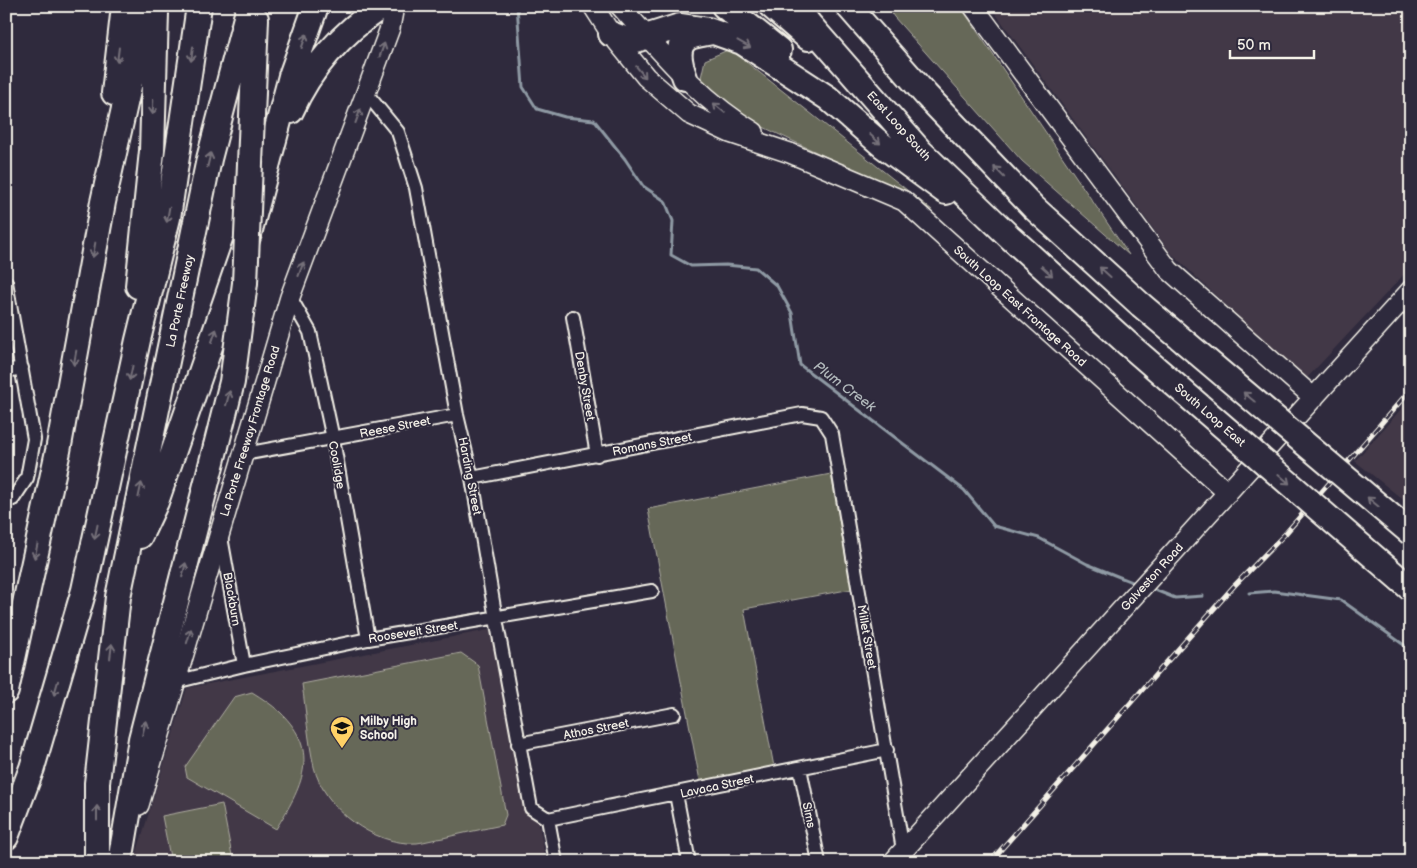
<svg xmlns="http://www.w3.org/2000/svg" width="1417" height="868" font-family="'Balsamiq Sans',sans-serif">
	<style>
		.built { fill: #433947 }
		.green { fill: #666758; stroke: #adaca0 }
		.lines { fill: none; stroke-linecap: round; stroke-linejoin: round }
		.stream { stroke: #8f9aa4; stroke-width: 3 }
		.minor-casing { stroke: #f4f1e8; stroke-width: 16 }
		.secondary-casing { stroke: #f4f1e8; stroke-width: 22 }
		.motorway-casing { stroke: #f4f1e8; stroke-width: 28 }
		.minor { stroke: #2f2a3d; stroke-width: 12 }
		.secondary { stroke: #2f2a3d; stroke-width: 19 }
		.motorway { stroke: #2f2a3d; stroke-width: 24 }
		.rail-casing { stroke: #f4f1e8; stroke-width: 5 }
		.rail { stroke: #2f2a3d; stroke-width: 3; stroke-dasharray: 9; stroke-linecap: butt }
		.motorway-bridge-casing { stroke: #f4f1e8; stroke-width: 28; stroke-linecap: butt }
		.motorway-bridge { stroke: #2f2a3d; stroke-width: 24 }
		.oneway { stroke: #747079 }
		.labels { text-anchor: middle; stroke-width: 4; stroke-linejoin: round; paint-order: stroke }
		.street-label { font-size: 12px; fill: #f4f1e8; stroke: #2f2a3d }
		.poi-label { font-size: 12px; font-weight: bold; fill: #f4f1e8; stroke: #2f2a3d; text-anchor: start }
		.water-label { font-size: 14px; font-style: italic; fill: #b0b7ba; stroke: #2f2a3d }
	</style>
	<rect width="100%" height="100%" fill="#2f2a3d"/>
	<filter id="ink" filterUnits="userSpaceOnUse"><feTurbulence type="fractalNoise" baseFrequency=".02" numOctaves="2"/><feDisplacementMap in="SourceGraphic" scale="10" xChannelSelector="R" yChannelSelector="G"/><feConvolveMatrix kernelMatrix="1 2 1 2 8 2 1 2 1" color-interpolation-filters="sRGB"/></filter>
	<g filter="url(#ink)">
		<path class="built" d="M 990,6 L 1411,6 L 1411,267 L 1305,380 L 1171,253 Z
			M 1411,398 L 1411,506 L 1355,461 Z
			M 494,629 L 527,811 L 539,824 L 546,862 L 134,862 L 187,688 Z"/>
		<path class="green" d="M 887,6 L 960,6 L 1129,255 L 1022,161 L 894,17 Z
			M 730,49 L 932,210 L 869,177 L 742,117 L 700,82 L 705,60 Z
			M 831,474 L 852,589 L 744,609 L 774,767 L 700,781 L 648,509 Z
			M 461,653 L 478,665 L 506,815 L 502,825 C 483,829 463,833 443,838 C 435,839 425,842 417,843 C 374,846 324,809 314,767 C 308,740 306,711 302,684 Z
			M 252,692 C 262,698 272,705 280,712 C 322,752 301,788 276,829 L 187,777 L 185,767 L 234,697 Z
			M 222,804 L 233,861 L 171,862 L 162,816 Z"/>
		<g class="lines">
			<path class="stream" d="M 517,6 L 523,87 L 537,109 L 565,117 L 594,120 L 625,159 L 643,186 L 665,201 L 673,221 L 671,255 L 691,266 L 726,265 L 756,268 L 777,286 L 792,313 L 800,365 L 964,490 L 994,526 L 1039,538 L 1087,564 L 1137,584
				M 1150,588 L 1175,598 L 1203,596
				M 1249,593 L 1274,591 L 1341,600 L 1411,650"/>
			<g class="minor-casing">
				<path id="minor" d="M 366,93 L 398,132 L 416,188 L 457,415 L 472,478 L 496,619 L 531,808 L 548,819 L 556,862
					M 6,282 L 34,439 L 27,478 L 13,499 L 6,500
					M 290,297 L 310,332 L 333,439 L 368,639
					M 573,317 L 597,455
					M 6,371 L 22,368
					M 244,454 L 457,415
					M 472,478 L 802,414 L 821,417 L 832,434 L 903,850
					M 221,537 L 244,665
					M 175,682 L 244,665 L 368,639 L 652,591
					M 518,744 L 674,714
					M 800,768 L 819,862
					M 676,794 L 689,862
					M 548,819 L 887,750"/>
			</g>
			<g class="secondary-casing">
				<path id="secondary" d="M 593,6 L 611,34 L 646,77 L 689,114 L 730,133 L 790,153 L 904,201 L 1228,493
					M 620,6 C 661,52 701,101 754,132
					M 973,6 L 1169,270 L 1314,398
					M 139,805 L 290,297 L 390,28 L 394,6
					M 893,862 L 1411,290"/>
			</g>
			<g class="motorway-casing">
				<path id="motorway" d="M 724,6 L 779,50
					M 771,6 L 808,38
					M 796,6 L 809,24 L 920,151 L 1011,238 L 1128,344
					M 848,6 L 926,95 L 1033,207 L 1141,305
					M 611,34 L 624,39 L 636,40 L 680,26 L 708,30 L 742,42 L 828,98 L 882,145 L 946,192
					M 685,78 C 681,67 674,46 688,38 C 695,34 704,34 712,32
					M 253,92 L 256,19
					M 114,93 L 124,6
					M 291,111 C 310,68 343,32 382,6
					M 138,286 L 152,151 L 156,13
					M 140,536 L 156,502 L 249,234 L 291,76 L 316,6
					M 6,691 L 58,451 L 103,202 L 147,6
					M 6,837 L 32,768 L 84,590 L 138,340 L 168,218 L 199,6
					M 97,862 L 97,783 L 118,597 L 209,159 L 249,6
					M 120,862 L 141,739 L 216,446"/>
			</g>
			<use href="#minor" class="minor"/>
			<use href="#secondary" class="secondary"/>
			<use href="#motorway" class="motorway"/>
			<g class="rail-casing">
				<path id="rail" d="M 990,862 L 1234,586 L 1285,534 L 1411,389"/>
			</g>
			<use href="#rail" class="rail"/>
			<g class="motorway-bridge-casing">
				<path id="motorway-bridge" d="M 1141,305 L 1411,533
					M 1128,344 L 1411,589
					M 216,446 L 232,382 L 245,283 L 253,92"/>
			</g>
			<use href="#motorway-bridge" class="motorway-bridge"/>
		</g>
		<defs><path id="oneway-shaft" d="M-6 0H5M1.5-3L5.5 0L1.5 3" fill="none" stroke-width="1.6" stroke-linecap="round" stroke-linejoin="round" transform="scale(1.25)"/></defs>
		<g class="oneway">
			<use href="#oneway-shaft" transform="translate(304 41) rotate(-71)"/>
			<use href="#oneway-shaft" transform="translate(744 44) rotate(29)"/>
			<use href="#oneway-shaft" transform="translate(382 50) rotate(-70)"/>
			<use href="#oneway-shaft" transform="translate(192 54) rotate(98)"/>
			<use href="#oneway-shaft" transform="translate(118 55) rotate(97)"/>
			<use href="#oneway-shaft" transform="translate(641 72) rotate(50)"/>
			<use href="#oneway-shaft" transform="translate(153 107) rotate(92)"/>
			<use href="#oneway-shaft" transform="translate(719 108) rotate(-140)"/>
			<use href="#oneway-shaft" transform="translate(358 116) rotate(-70)"/>
			<use href="#oneway-shaft" transform="translate(875 139) rotate(42)"/>
			<use href="#oneway-shaft" transform="translate(209 160) rotate(-77)"/>
			<use href="#oneway-shaft" transform="translate(999 172) rotate(-134)"/>
			<use href="#oneway-shaft" transform="translate(168 215) rotate(100)"/>
			<use href="#oneway-shaft" transform="translate(94 250) rotate(100)"/>
			<use href="#oneway-shaft" transform="translate(301 269) rotate(-70)"/>
			<use href="#oneway-shaft" transform="translate(1047 271) rotate(42)"/>
			<use href="#oneway-shaft" transform="translate(1105 272) rotate(-138)"/>
			<use href="#oneway-shaft" transform="translate(214 336) rotate(-71)"/>
			<use href="#oneway-shaft" transform="translate(75 358) rotate(100)"/>
			<use href="#oneway-shaft" transform="translate(131 373) rotate(102)"/>
			<use href="#oneway-shaft" transform="translate(1249 397) rotate(-140)"/>
			<use href="#oneway-shaft" transform="translate(228 398) rotate(-75)"/>
			<use href="#oneway-shaft" transform="translate(1284 479) rotate(41)"/>
			<use href="#oneway-shaft" transform="translate(140 490) rotate(-78)"/>
			<use href="#oneway-shaft" transform="translate(1373 502) rotate(-140)"/>
			<use href="#oneway-shaft" transform="translate(96 532) rotate(102)"/>
			<use href="#oneway-shaft" transform="translate(36 551) rotate(102)"/>
			<use href="#oneway-shaft" transform="translate(184 570) rotate(-76)"/>
			<use href="#oneway-shaft" transform="translate(189 636) rotate(-73)"/>
			<use href="#oneway-shaft" transform="translate(111 651) rotate(-83)"/>
			<use href="#oneway-shaft" transform="translate(56 688) rotate(106)"/>
			<use href="#oneway-shaft" transform="translate(144 728) rotate(-76)"/>
			<use href="#oneway-shaft" transform="translate(97 813) rotate(-90)"/>
		</g>
	</g>
	<defs>
		<g id="school-pin" transform="scale(1.25)"><path d="M0 17L-7.5 6A9.5 9.5 0 1 1 7.5 6Z" fill="#ffd166" stroke="#2f2a3d"/><path d="M0-5L7-2L0 1L-7-2ZM-4 1L0 2.5L4 1V4Q0 6-4 4Z" fill="#111"/></g>
	</defs>
	<g fill-rule="evenodd">
		<use href="#school-pin" x="342" y="728"/>
	</g>
	<g class="labels">
		<g class="street-label">
			<text transform="translate(899 126) rotate(48)" y="4">East Loop South</text>
			<text transform="translate(180 301) rotate(-78)" y="4">La Porte Freeway</text>
			<text transform="translate(1020 306) rotate(42)" y="4">South Loop East Frontage Road</text>
			<text transform="translate(585 386) rotate(80)" y="4">Denby Street</text>
			<text transform="translate(1210 415) rotate(41)" y="4">South Loop East</text>
			<text transform="translate(395 427) rotate(-11)" y="4">Reese Street</text>
			<text transform="translate(250 431) rotate(-73)" y="4">La Porte Freeway Frontage Road</text>
			<text transform="translate(652 444) rotate(-11)" y="4">Romans Street</text>
			<text transform="translate(337 465) rotate(80)" y="4">Coolidge</text>
			<text transform="translate(470 476) rotate(79)" y="4">Harding Street</text>
			<text transform="translate(1152 577) rotate(-48)" y="4">Galveston Road</text>
			<text transform="translate(232 599) rotate(80)" y="4">Blackburn</text>
			<text transform="translate(413 632) rotate(-9)" y="4">Roosevelt Street</text>
			<text transform="translate(867 637) rotate(80)" y="4">Millet Street</text>
			<text transform="translate(596 729) rotate(-11)" y="4">Athos Street</text>
			<text transform="translate(717 786) rotate(-12)" y="4">Lavaca Street</text>
			<text transform="translate(809 815) rotate(78)" y="4">Sims</text>
		</g>
		<g class="poi-label">
			<text x="360" y="725">Milby High<tspan x="360" dy="14">School</tspan></text>
		</g>
		<g class="water-label">
			<text transform="translate(845 386) rotate(37)" y="5">Plum Creek</text>
		</g>
	</g>
	<rect width="1417" height="868" fill="none" stroke="#2f2a3d" stroke-width="25"/>
	<rect x="12" y="12" width="1392" height="843" fill="none" stroke="#f4f1e8" stroke-width="2" filter="url(#ink)"/>
	<path d="M1230 50v8h84v-8" fill="none" stroke="#f4f1e8" stroke-width="2.5"/>
	<text x="1237" y="50" font-size="15" fill="#f4f1e8" stroke="#2f2a3d" stroke-width="4" paint-order="stroke">50 m</text>
</svg>
